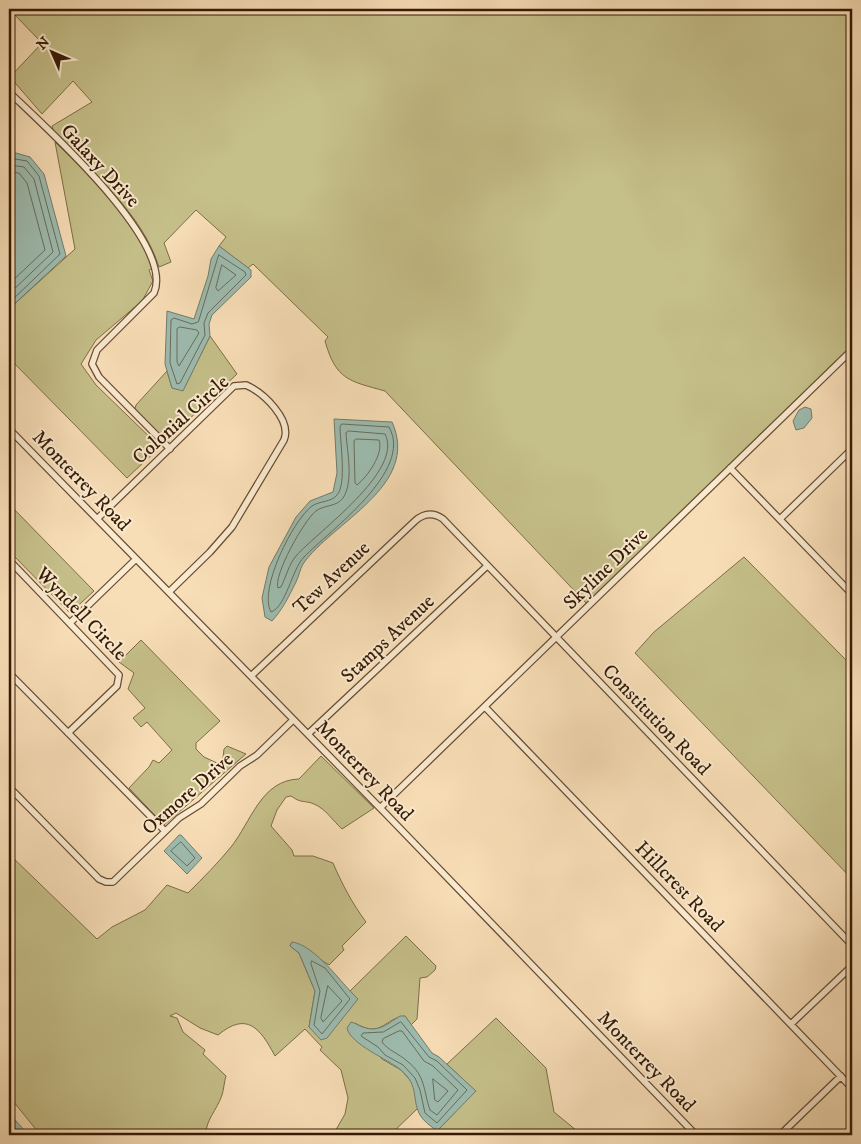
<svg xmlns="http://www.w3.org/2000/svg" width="861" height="1144" font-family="'IM FELL DW Pica',serif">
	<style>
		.green { fill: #c5bf89; stroke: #7d6d47 }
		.water { fill: #9dbcb0; stroke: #737c6c }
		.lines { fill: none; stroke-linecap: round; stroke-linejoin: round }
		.shore { stroke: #696c5a; stroke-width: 1 }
		.minor-casing { stroke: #664c32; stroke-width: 8 }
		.minor { stroke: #faead0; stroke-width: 5.5 }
		.labels { text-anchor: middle; stroke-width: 4; stroke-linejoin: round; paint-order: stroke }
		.street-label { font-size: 20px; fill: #351b05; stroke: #faead0 }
	</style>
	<rect width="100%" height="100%" fill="#f8deb7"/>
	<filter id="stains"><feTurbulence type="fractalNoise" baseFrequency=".004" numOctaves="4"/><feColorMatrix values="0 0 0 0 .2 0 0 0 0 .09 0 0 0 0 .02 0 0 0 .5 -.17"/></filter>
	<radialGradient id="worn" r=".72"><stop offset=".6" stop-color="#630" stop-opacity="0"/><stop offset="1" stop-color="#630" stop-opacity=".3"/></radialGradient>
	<path class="green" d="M 9,9 L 846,9 L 852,15 L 852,345 L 587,604 L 385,391 C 349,381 336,380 325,341 L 328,337 L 253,264 L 248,268 L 219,246 L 226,237 L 196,210 L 164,243 L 171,262 L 159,267 C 142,213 92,172 54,134 L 52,126 L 92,102 L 73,81 L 42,114 L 10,77 L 42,43 Z
		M 55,142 C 84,170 117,199 137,234 C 143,245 148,257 154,268 L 149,270 L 153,281 L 142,301 L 96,340 L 81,364 L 96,385 L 160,447 L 127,478 L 11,360 L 9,361 L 9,309 L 75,249 Z
		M 210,336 L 237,374 L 166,441 L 135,409 L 136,405 L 167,371 L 172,388 L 183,390 Z
		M 9,504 L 94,591 L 70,613 L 9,551 Z
		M 744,557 L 852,666 L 852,879 L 635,653 L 654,632 Z
		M 141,640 L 220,721 L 196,743 L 196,749 L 204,757 L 217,763 L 223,758 L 224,749 L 227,746 L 246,754 L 164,825 L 129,788 L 149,767 L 153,760 L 159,763 L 172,750 L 147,722 L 141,727 L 133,718 L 145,708 L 128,689 L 134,673 L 119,662 Z
		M 321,756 L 374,808 L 342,829 C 333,821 326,809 314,804 C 305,800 302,804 291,796 L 286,797 L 277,810 L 271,826 L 292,850 L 294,856 L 313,856 L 333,863 C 342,884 352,903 366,922 L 342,946 L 344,950 L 329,965 L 292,942 L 290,946 L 299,953 L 315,991 L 309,1027 L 358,999 L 350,991 L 406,936 L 436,966 L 435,970 L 427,977 L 420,978 L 417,1019 L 411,1025 L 405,1016 C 384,1018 382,1039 355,1023 L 357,1040 L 375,1051 L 382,1059 L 401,1070 L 411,1081 L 416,1092 L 418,1108 L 390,1135 L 333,1135 L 345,1114 L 348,1098 L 341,1070 L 320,1050 L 322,1047 L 305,1029 L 275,1056 C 260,1028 247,1011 218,1035 L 200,1028 L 176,1013 L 170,1016 L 177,1018 L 183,1032 L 205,1050 L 203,1054 L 226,1076 C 224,1082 224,1089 222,1095 C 217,1110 205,1121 206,1135 L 37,1135 L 38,1132 L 9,1096 L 9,854 L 97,939 L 112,927 L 145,910 L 167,885 L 188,893 C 203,878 218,863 231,847 C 251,822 261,780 299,779 Z
		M 496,1018 L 546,1068 L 554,1112 L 582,1135 L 454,1135 L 437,1131 L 475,1091 L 447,1064 Z"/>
	<path class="water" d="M 16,153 L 30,157 L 44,174 L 66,256 L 9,309 L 9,154 Z
		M 219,246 L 251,270 L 251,277 L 212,315 L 209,324 L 210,336 L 183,391 L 172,388 L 165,364 L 167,311 L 194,319 L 208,276 L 211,259 Z
		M 805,407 L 811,409 L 812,418 L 804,428 L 796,430 L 793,421 L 799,410 Z
		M 334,419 L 392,422 C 421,486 332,522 303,564 C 300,569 299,576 296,582 C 289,596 283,609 272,621 L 265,617 L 262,598 L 269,567 L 296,517 L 310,501 L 333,492 L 337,473 Z
		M 179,835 L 181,835 L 202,858 L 187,874 L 164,851 Z
		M 292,942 C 315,945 341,983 358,999 L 327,1038 L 321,1040 L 309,1027 L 315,991 L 299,953 L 290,946 Z
		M 400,1016 L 405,1016 L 432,1053 L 439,1057 L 476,1091 L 437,1131 C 431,1126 424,1122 420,1115 C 411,1098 420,1087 401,1070 C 388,1059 351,1045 347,1028 L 351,1022 C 356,1023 360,1027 366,1028 C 379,1032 389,1023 400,1016 Z
		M 9,1113 L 24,1130 L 22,1135 L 13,1135 L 9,1132 Z"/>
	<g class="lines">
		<path class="shore" d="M 9,158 L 27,161 L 39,176 L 60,254 L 9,303
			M 9,165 L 24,167 L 34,179 L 53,252 L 9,294
			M 9,172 L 19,173 L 27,183 L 45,250 L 9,284
			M 219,255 L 245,272 L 246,275 L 208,313 L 204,323 L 205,335 L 180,383 L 177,384 L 170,363 L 171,320 L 174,318 L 192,324 L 198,322 Z
			M 222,265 L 236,275 L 218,291 L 216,288 Z
			M 180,327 L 197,330 L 199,333 L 179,366 L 177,362 L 177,329 Z
			M 342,424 L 389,427 C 414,471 330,530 304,557 C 292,569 286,607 271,612 C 258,590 293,520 312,506 C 319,501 332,502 337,495 C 347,484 340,442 340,427 Z
			M 349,431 L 385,434 C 404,471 318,531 296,556 C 289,564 286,577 281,587 L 278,588 C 273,576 304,520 316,511 C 323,505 337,507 343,498 C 354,481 347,452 346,433 Z
			M 357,439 L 379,440 C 384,454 367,477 357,485 L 355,483 L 354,441 Z
			M 181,842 L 195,858 L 187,866 L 171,851 Z
			M 312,961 L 325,968 L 350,999 L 322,1034 L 314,1025 L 320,991 L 311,964 Z
			M 328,986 L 342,1001 L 323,1022 L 321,1018 Z
			M 401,1022 L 429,1057 L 437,1061 L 467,1090 L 437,1123 L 425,1113 L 420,1090 L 415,1078 L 403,1065 L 385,1055 L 378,1047 L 361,1036 L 363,1033 L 383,1032 Z
			M 399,1031 L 402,1031 L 424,1061 L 433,1066 L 458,1090 L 437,1115 L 430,1110 C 423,1090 426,1076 407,1061 C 398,1053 389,1051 382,1042 L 383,1039 Z
			M 433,1079 L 448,1091 L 438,1102 L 435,1100 Z"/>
		<g class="minor-casing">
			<path id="minor" d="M 849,9 L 852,12
				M 9,92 C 44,126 176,243 154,293 L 97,350 L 92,364 L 99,377 L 170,449
				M 9,429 L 386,814 L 696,1135
				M 730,468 L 852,594
				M 97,519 L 234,386 L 246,385 C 264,393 292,420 284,440 L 232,527 L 210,552 L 169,592
				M 780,519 L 852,449
				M 9,560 L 119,675 L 117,686 L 68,733
				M 70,623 L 136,559
				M 9,673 L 165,831
				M 251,676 L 415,521 C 424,513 433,512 443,519 L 852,945
				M 485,707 L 852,1088
				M 308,734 L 487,566
				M 9,787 L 99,879 L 106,882 L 113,882 L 179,818 L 201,804 L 240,766 L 257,755 L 293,720
				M 380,808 L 852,350
				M 791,1024 L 852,966
				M 780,1135 L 841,1076"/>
		</g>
		<use href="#minor" class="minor"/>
	</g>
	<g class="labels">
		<g class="street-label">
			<text transform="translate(101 165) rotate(47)" y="7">Galaxy Drive</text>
			<text transform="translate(180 419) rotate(-42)" y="7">Colonial Circle</text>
			<text transform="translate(82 480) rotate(46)" y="7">Monterrey Road</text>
			<text transform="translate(605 568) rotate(-44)" y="7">Skyline Drive</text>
			<text transform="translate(331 577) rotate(-43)" y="7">Tew Avenue</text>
			<text transform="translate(82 613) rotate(46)" y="7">Wyndell Circle</text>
			<text transform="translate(387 638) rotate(-43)" y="7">Stamps Avenue</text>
			<text transform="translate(657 719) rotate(46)" y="7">Constitution Road</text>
			<text transform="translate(365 770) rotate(46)" y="7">Monterrey Road</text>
			<text transform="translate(187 793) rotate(-41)" y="7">Oxmore Drive</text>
			<text transform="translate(680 886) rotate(46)" y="7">Hillcrest Road</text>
			<text transform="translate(647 1061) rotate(46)" y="7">Monterrey Road</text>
		</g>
	</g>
	<rect width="861" height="1144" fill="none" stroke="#f8deb7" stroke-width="30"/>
	<rect x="10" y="10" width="841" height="1124" fill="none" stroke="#351b05" stroke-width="2.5"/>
	<rect x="15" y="15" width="831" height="1114" fill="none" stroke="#351b05"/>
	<g transform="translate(52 52) rotate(315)" stroke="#faead0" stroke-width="4" paint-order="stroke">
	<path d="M0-4L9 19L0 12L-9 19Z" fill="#351b05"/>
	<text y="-8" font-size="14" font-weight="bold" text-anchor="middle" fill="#351b05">N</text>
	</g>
	<rect width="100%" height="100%" filter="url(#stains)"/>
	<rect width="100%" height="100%" fill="url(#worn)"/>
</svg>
